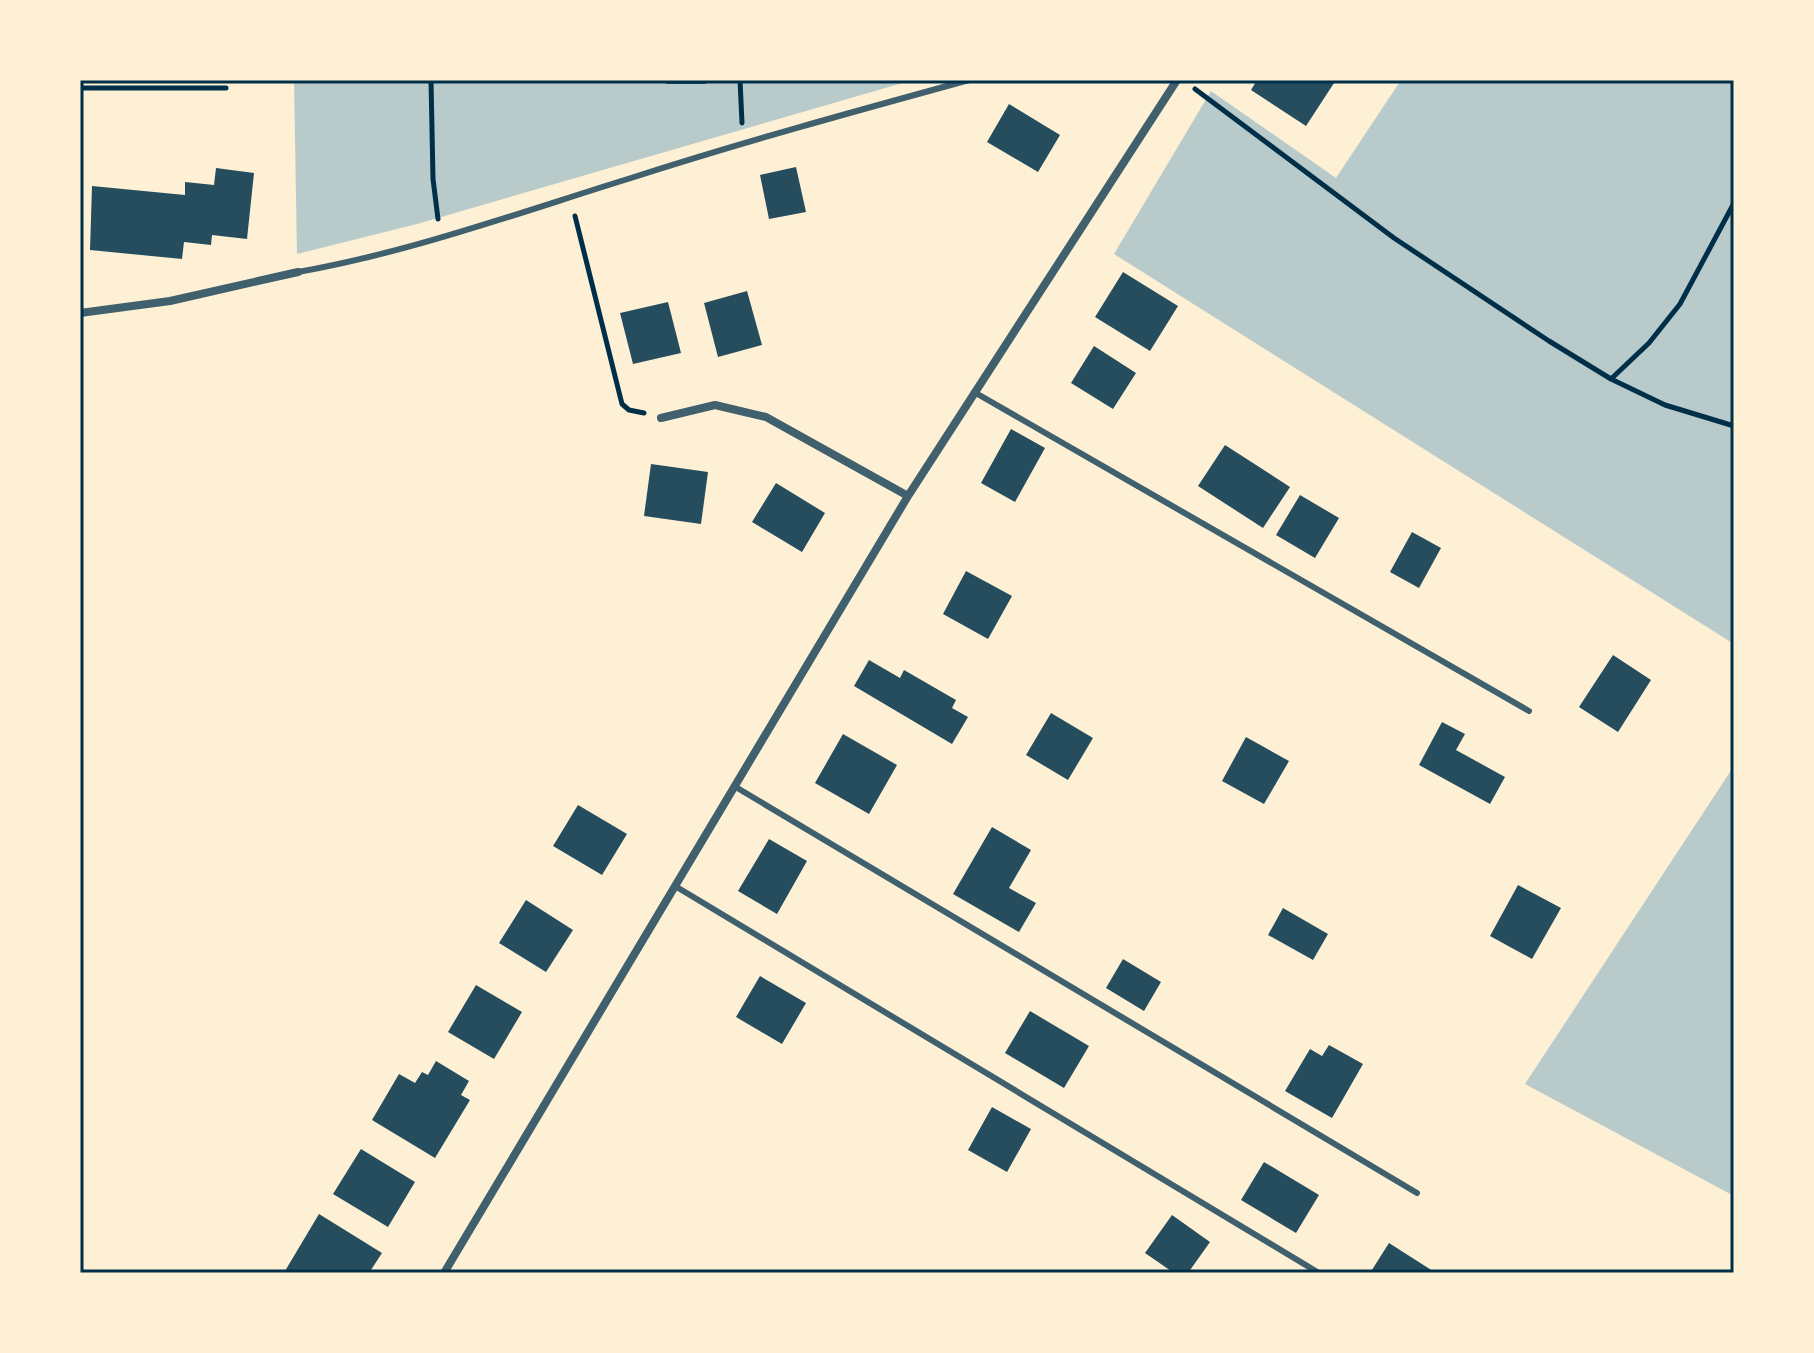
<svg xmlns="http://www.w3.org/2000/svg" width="1814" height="1353" font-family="'Fira Sans Condensed',sans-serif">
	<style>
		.green { fill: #b9caca }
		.building { fill: #264d5e }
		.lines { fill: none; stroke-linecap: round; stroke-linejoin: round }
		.path { stroke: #003049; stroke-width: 5 }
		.service { stroke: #3f606c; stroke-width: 6 }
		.minor { stroke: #3f606c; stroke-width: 8 }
		.neatline { fill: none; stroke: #003049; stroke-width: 3 }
	</style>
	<rect width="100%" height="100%" fill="#fdf0d5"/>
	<path class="green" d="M 294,80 L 913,80 L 417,224 L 297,254 Z
		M 1401,80 L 1734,80 L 1734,644 L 1114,254 L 1211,91 L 1336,178 Z
		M 1734,766 L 1734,1196 L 1525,1084 Z"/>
	<path class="building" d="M 666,80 L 706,80 L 706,84 L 666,84 Z
		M 1257,80 L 1336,80 L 1306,126 L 1251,90 Z
		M 1009,104 L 1060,135 L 1038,172 L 987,142 Z
		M 796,167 L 806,212 L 769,219 L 760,175 Z
		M 216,168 L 254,173 L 247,239 L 212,235 L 211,245 L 184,242 L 182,259 L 90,250 L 92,186 L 185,195 L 185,182 L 214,185 Z
		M 1123,272 L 1178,306 L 1150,351 L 1095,317 Z
		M 747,291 L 762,345 L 718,357 L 704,303 Z
		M 668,302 L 681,353 L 633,364 L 620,313 Z
		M 1094,346 L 1136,373 L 1113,409 L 1071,383 Z
		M 1011,429 L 1045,448 L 1015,502 L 981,483 Z
		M 1225,445 L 1290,487 L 1263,528 L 1198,486 Z
		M 651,464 L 708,472 L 701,524 L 644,516 Z
		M 776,483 L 825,513 L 802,552 L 752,522 Z
		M 1300,495 L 1339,518 L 1315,558 L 1276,535 Z
		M 1412,532 L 1441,548 L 1419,588 L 1390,572 Z
		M 966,571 L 1012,596 L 988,639 L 943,614 Z
		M 1613,655 L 1651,680 L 1618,732 L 1579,707 Z
		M 869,660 L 900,678 L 904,670 L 956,700 L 952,708 L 968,717 L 952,744 L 854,686 Z
		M 1051,713 L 1093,738 L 1068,780 L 1026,755 Z
		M 1442,722 L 1465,734 L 1456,750 L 1505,777 L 1490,804 L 1419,765 Z
		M 843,734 L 897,765 L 869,814 L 815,783 Z
		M 1246,737 L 1289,761 L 1264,804 L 1222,781 Z
		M 578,805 L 627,834 L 602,875 L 553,846 Z
		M 992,827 L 1031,850 L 1009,888 L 1036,903 L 1019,932 L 953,894 Z
		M 769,839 L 807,861 L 777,914 L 738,891 Z
		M 1518,885 L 1561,908 L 1532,959 L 1490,936 Z
		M 526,900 L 573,930 L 546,972 L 499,943 Z
		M 1283,908 L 1328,934 L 1313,960 L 1268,935 Z
		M 1123,959 L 1161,982 L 1144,1011 L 1106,988 Z
		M 760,976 L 806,1003 L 782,1044 L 736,1017 Z
		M 476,985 L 522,1012 L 494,1059 L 448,1032 Z
		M 1030,1011 L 1089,1046 L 1064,1088 L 1005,1053 Z
		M 1329,1045 L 1363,1064 L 1332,1118 L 1285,1091 L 1310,1049 L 1322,1056 Z
		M 436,1061 L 469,1081 L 461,1095 L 470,1100 L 435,1158 L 372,1120 L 399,1074 L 415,1083 L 422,1072 L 428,1075 Z
		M 992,1107 L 1031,1129 L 1007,1172 L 968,1150 Z
		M 361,1149 L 415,1182 L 388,1227 L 333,1194 Z
		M 1264,1162 L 1319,1195 L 1296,1233 L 1241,1200 Z
		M 319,1214 L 382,1253 L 369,1273 L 289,1273 L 285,1271 Z
		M 1172,1215 L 1210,1242 L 1188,1273 L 1174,1273 L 1145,1253 Z
		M 1389,1243 L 1436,1273 L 1370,1273 Z"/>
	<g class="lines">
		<path class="path" d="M 431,80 L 433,179 L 438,219
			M 740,80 L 742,123
			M 80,88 L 226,88
			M 1195,89 L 1394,238 L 1549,341 L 1611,379 L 1665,405 L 1734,426
			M 575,216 L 622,404 L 629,410 L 644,413
			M 1611,379 L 1649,343 L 1680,304 L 1734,203"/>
		<path class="service" d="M 298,272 C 411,252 521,212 631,178 C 743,142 856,111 969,80
			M 974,392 L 1529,711
			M 734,786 L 1417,1193
			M 675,886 L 1319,1273"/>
		<path class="minor" d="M 80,313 L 170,301 L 298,272
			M 661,418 L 715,405 L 766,417 L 908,496
			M 444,1273 L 908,496 L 1177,80"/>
	</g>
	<rect width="1814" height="1353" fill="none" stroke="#fdf0d5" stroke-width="164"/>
	<rect x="82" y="82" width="1650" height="1189" class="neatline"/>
</svg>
